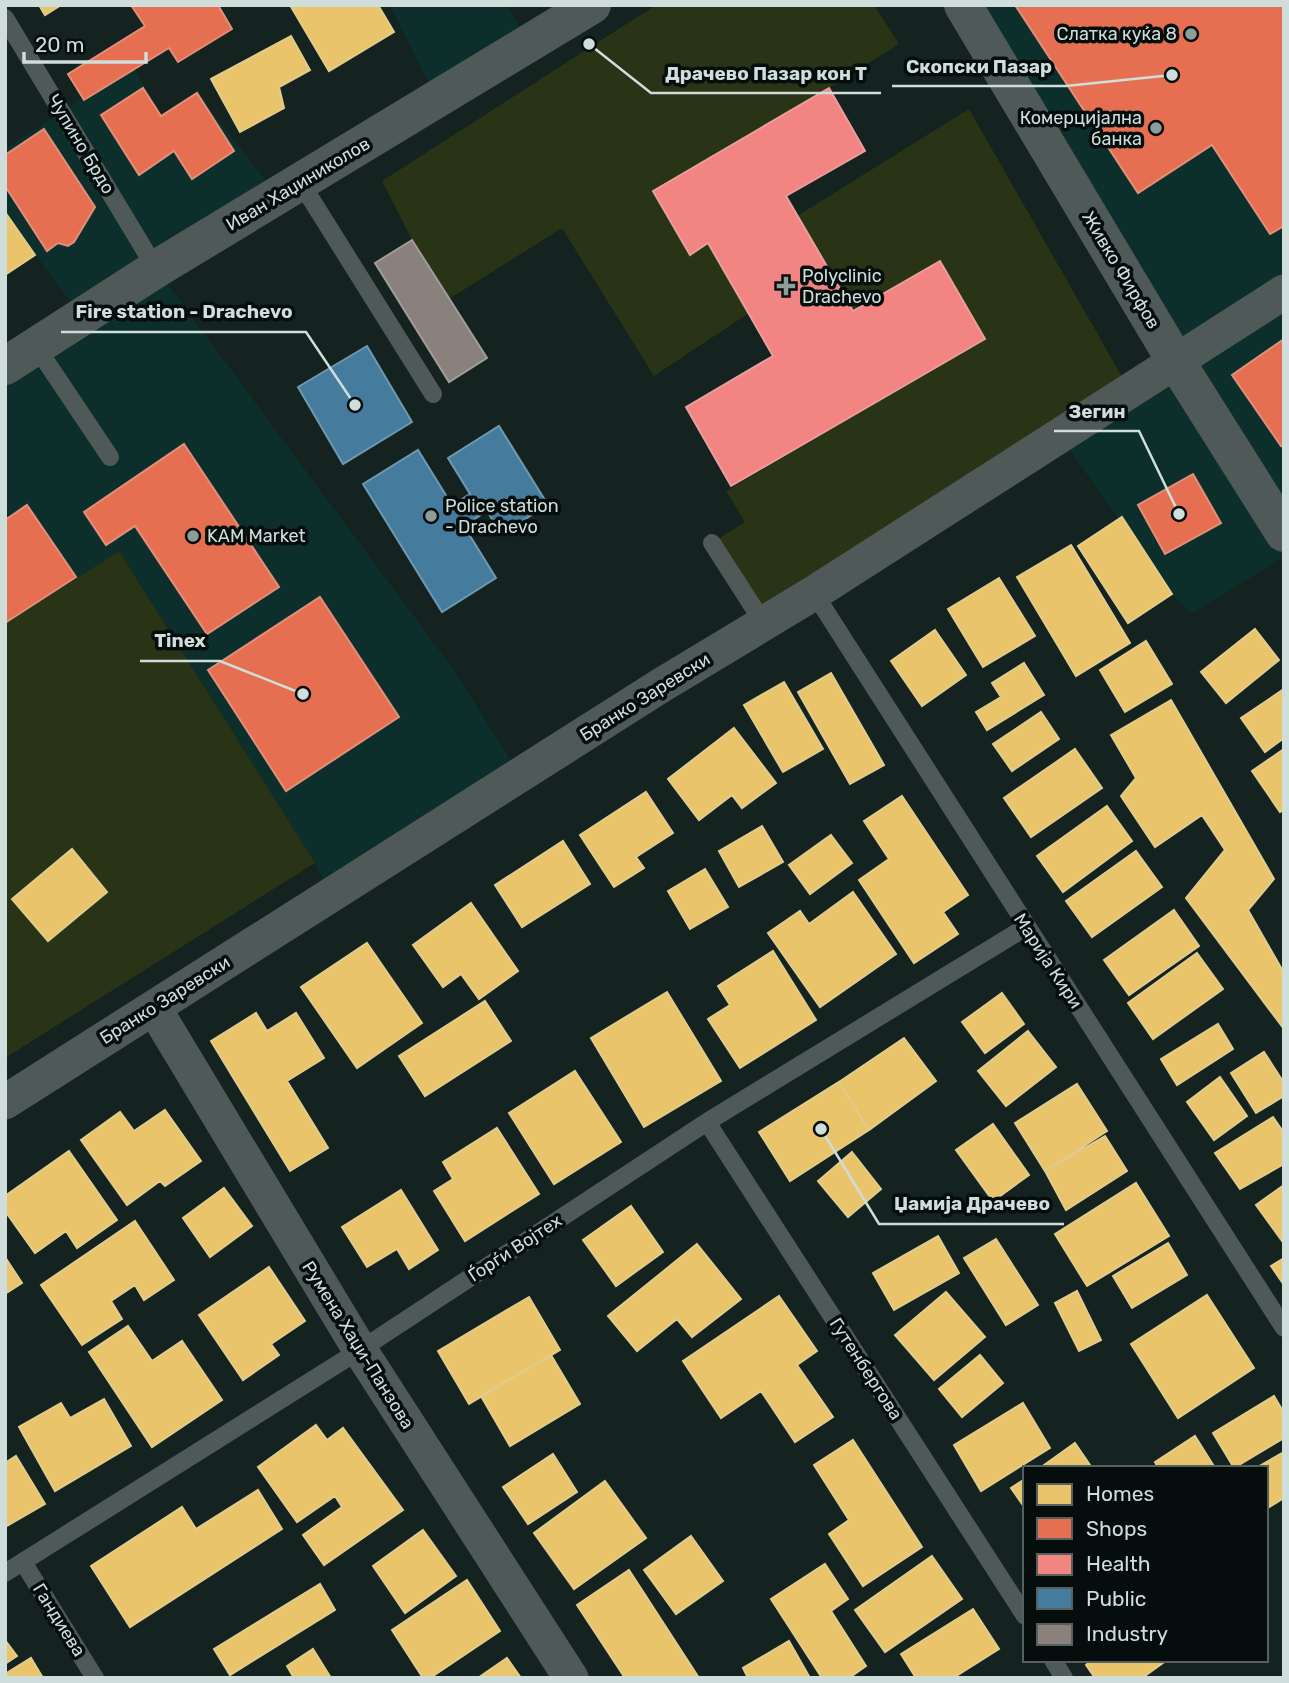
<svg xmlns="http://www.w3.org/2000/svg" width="1289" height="1683" font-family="Rubik,sans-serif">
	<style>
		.built { fill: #0d2f2c }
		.green { fill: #283415 }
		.homes { fill: #e9c46a; stroke: #e1cc8c; stroke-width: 2 }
		.shops { fill: #e76f51; stroke: #e0907a; stroke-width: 2 }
		.health { fill: #f28482; stroke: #e89f9d; stroke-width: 2 }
		.public { fill: #457b9d; stroke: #6e98b0; stroke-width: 2 }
		.industry { fill: #8a817c; stroke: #9f9d98; stroke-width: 2 }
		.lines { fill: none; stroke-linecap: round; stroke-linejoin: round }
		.service { stroke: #4f5957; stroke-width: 18 }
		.minor { stroke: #4f5957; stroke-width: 35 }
		.tertiary { stroke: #4f5957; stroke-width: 38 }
		.poi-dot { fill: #8e9c9a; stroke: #050e0d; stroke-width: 2.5 }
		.labels { text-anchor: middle; stroke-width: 7; stroke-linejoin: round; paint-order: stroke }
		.poi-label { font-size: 18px; fill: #cfdddb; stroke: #050e0d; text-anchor: start }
		.street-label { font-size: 18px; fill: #cfdddb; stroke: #050e0d }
		.leader { fill: none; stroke: #cfdddb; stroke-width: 2.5 }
		.callout-dot { fill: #cfdddb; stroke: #050e0d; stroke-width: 2.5 }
		.callout-label { font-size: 19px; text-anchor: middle; font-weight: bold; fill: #cfdddb; stroke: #050e0d; stroke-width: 7; stroke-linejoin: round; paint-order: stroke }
	</style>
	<rect width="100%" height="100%" fill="#142220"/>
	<path class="built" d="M 390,5 L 507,5 L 529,43 L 437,100 Z
		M 963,5 L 1284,5 L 1284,557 L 1191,614 L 1172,594 L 1059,435 L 1174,361 Z
		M 132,65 L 161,116 L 197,93 L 278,196 L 157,270 L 453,669 L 521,776 L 331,895 L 315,863 L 119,551 L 5,624 L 5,366 L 80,316 L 5,212 L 5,149 Z"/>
	<path class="green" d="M 656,5 L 874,5 L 899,44 L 829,88 L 653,190 L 689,254 L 708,243 L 749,313 L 654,376 L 562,228 L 449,299 L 412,240 L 382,181 Z
		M 969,109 L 1129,389 L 764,624 L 712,543 L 745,522 L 726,491 L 985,339 L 940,261 L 853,311 L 797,216 Z
		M 119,551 L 315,863 L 5,1058 L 5,624 Z"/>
	<path class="homes" d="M 39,5 L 61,5 L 45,15 Z
		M 290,5 L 378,5 L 394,32 L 329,71 Z
		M 291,36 L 310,70 L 279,87 L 284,108 L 240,132 L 211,79 Z
		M 5,212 L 35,255 L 5,275 Z
		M 1122,517 L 1172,594 L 1128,623 L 1078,546 Z
		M 1071,545 L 1130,643 L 1076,676 L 1017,577 Z
		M 999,578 L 1035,636 L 983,667 L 948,609 Z
		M 1255,629 L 1279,660 L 1226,703 L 1201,672 Z
		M 935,630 L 966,675 L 922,706 L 891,661 Z
		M 1146,641 L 1172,684 L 1125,712 L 1100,670 Z
		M 1024,663 L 1044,695 L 987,730 L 976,712 L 1001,697 L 992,683 Z
		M 831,673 L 884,765 L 850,784 L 798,692 Z
		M 784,682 L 823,749 L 783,772 L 744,705 Z
		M 1284,689 L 1284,738 L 1265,752 L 1241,718 Z
		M 1171,700 L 1274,879 L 1248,910 L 1284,973 L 1284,1029 L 1186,898 L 1225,850 L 1202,815 L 1155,847 L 1121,796 L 1136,778 L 1111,735 Z
		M 1041,712 L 1059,739 L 1012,771 L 993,744 Z
		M 734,728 L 776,783 L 742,808 L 732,795 L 699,820 L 668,779 Z
		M 1075,749 L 1102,788 L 1031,837 L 1004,798 Z
		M 1284,749 L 1284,809 L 1280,812 L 1252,771 Z
		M 646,792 L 673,833 L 636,857 L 644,868 L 614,887 L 580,835 Z
		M 902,796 L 968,895 L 943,912 L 958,934 L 914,963 L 859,880 L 889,859 L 864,821 Z
		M 1107,806 L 1132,841 L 1063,892 L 1037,856 Z
		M 762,826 L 783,862 L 739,887 L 719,851 Z
		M 831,835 L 852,863 L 810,894 L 789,865 Z
		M 563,841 L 590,884 L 522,927 L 495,885 Z
		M 72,849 L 107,892 L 48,941 L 12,899 Z
		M 1136,851 L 1162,887 L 1092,937 L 1066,901 Z
		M 705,869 L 728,907 L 690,929 L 668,891 Z
		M 853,892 L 896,954 L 820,1007 L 768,933 L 800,911 L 809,924 Z
		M 471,903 L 518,971 L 479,999 L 461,974 L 443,987 L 413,945 Z
		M 1174,910 L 1199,946 L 1129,995 L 1104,960 Z
		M 367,943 L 422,1023 L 357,1068 L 301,987 Z
		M 773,951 L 816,1020 L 740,1068 L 708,1019 L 730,1005 L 718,986 Z
		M 1197,953 L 1223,989 L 1153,1039 L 1128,1003 Z
		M 667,992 L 721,1081 L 644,1127 L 591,1038 Z
		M 1002,993 L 1024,1024 L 985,1053 L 962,1022 Z
		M 485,1001 L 511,1041 L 425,1096 L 399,1056 Z
		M 256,1013 L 267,1031 L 296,1013 L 324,1058 L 287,1081 L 328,1148 L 290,1171 L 211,1041 Z
		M 1218,1024 L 1233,1049 L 1177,1085 L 1161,1059 Z
		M 1028,1031 L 1056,1067 L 1006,1106 L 978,1071 Z
		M 904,1038 L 936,1081 L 869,1130 L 839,1082 Z
		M 1264,1052 L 1284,1083 L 1284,1096 L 1256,1113 L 1231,1073 Z
		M 575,1071 L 621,1142 L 554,1184 L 509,1113 Z
		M 1220,1077 L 1247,1116 L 1214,1140 L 1187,1102 Z
		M 839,1082 L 869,1130 L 790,1181 L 759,1132 Z
		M 1077,1084 L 1107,1131 L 1045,1171 L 1015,1123 Z
		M 165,1110 L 201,1161 L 165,1186 L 160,1181 L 127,1205 L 81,1140 L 120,1112 L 134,1131 Z
		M 1273,1117 L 1284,1133 L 1284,1164 L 1240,1189 L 1215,1153 Z
		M 993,1124 L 1029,1175 L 993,1201 L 956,1150 Z
		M 497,1128 L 539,1194 L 465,1241 L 434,1191 L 453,1179 L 443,1162 Z
		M 1105,1136 L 1127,1171 L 1066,1210 L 1045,1171 Z
		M 69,1151 L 117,1220 L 77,1248 L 66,1231 L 35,1253 L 5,1211 L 5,1196 Z
		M 852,1152 L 881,1189 L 848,1217 L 818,1181 Z
		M 1136,1183 L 1169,1236 L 1087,1286 L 1055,1234 Z
		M 1284,1185 L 1284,1239 L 1282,1241 L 1256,1205 Z
		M 224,1188 L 252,1226 L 210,1257 L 183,1218 Z
		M 401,1190 L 438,1250 L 409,1269 L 397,1249 L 367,1267 L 342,1227 Z
		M 631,1206 L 663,1252 L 616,1286 L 583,1240 Z
		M 135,1221 L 174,1280 L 144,1300 L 135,1285 L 111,1301 L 122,1319 L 82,1345 L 41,1285 Z
		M 938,1236 L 959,1273 L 894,1310 L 873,1273 Z
		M 996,1239 L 1038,1305 L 1006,1325 L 964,1258 Z
		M 1168,1243 L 1187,1275 L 1132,1308 L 1113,1276 Z
		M 697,1244 L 741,1299 L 692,1337 L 677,1319 L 637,1351 L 608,1316 Z
		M 5,1257 L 22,1283 L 5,1294 Z
		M 1284,1258 L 1284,1285 L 1271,1266 Z
		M 269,1267 L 305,1321 L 271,1344 L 279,1355 L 243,1380 L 199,1315 Z
		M 1077,1291 L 1101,1340 L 1079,1351 L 1055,1303 Z
		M 946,1292 L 985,1337 L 934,1380 L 895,1335 Z
		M 1207,1295 L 1254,1368 L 1178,1418 L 1131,1344 Z
		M 779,1296 L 817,1351 L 797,1365 L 833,1417 L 795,1442 L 761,1391 L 721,1418 L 683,1361 Z
		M 529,1297 L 560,1350 L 469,1404 L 438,1351 Z
		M 128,1326 L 152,1361 L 182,1341 L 222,1400 L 152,1447 L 89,1352 Z
		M 551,1355 L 580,1404 L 510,1446 L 481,1396 Z
		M 980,1355 L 1003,1383 L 962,1417 L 939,1389 Z
		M 1274,1396 L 1284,1413 L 1284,1438 L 1234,1468 L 1213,1433 Z
		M 104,1399 L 131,1446 L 55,1491 L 19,1427 L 61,1403 L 70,1418 Z
		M 1023,1403 L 1050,1448 L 981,1491 L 954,1445 Z
		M 316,1425 L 327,1440 L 343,1428 L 403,1510 L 324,1565 L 303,1535 L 342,1507 L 335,1496 L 297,1522 L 258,1467 Z
		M 1195,1436 L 1215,1468 L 1158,1468 L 1155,1462 Z
		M 853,1440 L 922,1547 L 863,1586 L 829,1534 L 849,1520 L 814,1465 Z
		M 1075,1443 L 1092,1468 L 1040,1468 Z
		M 1284,1452 L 1284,1498 L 1266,1509 L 1266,1468 L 1256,1468 Z
		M 553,1454 L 577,1492 L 528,1524 L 503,1487 Z
		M 16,1456 L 45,1504 L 5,1527 L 5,1463 Z
		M 1025,1479 L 1025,1508 L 1011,1488 Z
		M 605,1481 L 646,1538 L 574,1589 L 534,1533 Z
		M 258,1490 L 282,1529 L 130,1627 L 91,1566 L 182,1507 L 196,1529 Z
		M 423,1530 L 456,1576 L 405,1613 L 373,1566 Z
		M 691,1536 L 723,1581 L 676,1614 L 644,1570 Z
		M 932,1556 L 962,1599 L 885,1652 L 855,1610 Z
		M 825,1564 L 848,1599 L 831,1611 L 866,1666 L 849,1678 L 822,1678 L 771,1599 Z
		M 629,1570 L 699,1678 L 625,1678 L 577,1605 Z
		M 467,1580 L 500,1631 L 430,1678 L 423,1678 L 392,1630 Z
		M 320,1584 L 335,1610 L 230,1675 L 214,1649 Z
		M 973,1609 L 999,1649 L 953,1678 L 916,1678 L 901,1654 Z
		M 5,1640 L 17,1656 L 5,1664 Z
		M 789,1641 L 810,1678 L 748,1678 L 743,1668 Z
		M 313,1649 L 331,1678 L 294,1678 L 287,1666 Z
		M 31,1658 L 43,1678 L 5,1678 L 5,1674 Z
		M 507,1658 L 521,1678 L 478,1678 Z
		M 1092,1660 L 1167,1660 L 1142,1678 L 1095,1678 L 1086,1665 Z"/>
	<path class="shops" d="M 131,5 L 218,5 L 232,29 L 178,62 L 169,48 L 84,100 L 68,74 L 145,26 Z
		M 1015,5 L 1284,5 L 1284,226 L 1270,234 L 1212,145 L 1138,193 Z
		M 143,88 L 161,116 L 197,93 L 234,151 L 192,179 L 174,151 L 139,175 L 101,115 Z
		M 44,129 L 95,207 L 74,242 L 68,246 L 58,243 L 47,251 L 5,186 L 5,155 Z
		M 1284,339 L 1284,444 L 1281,446 L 1232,375 Z
		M 184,444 L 279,587 L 207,634 L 135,526 L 106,545 L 84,512 Z
		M 1193,474 L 1221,523 L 1165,554 L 1138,505 Z
		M 27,505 L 76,577 L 5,623 L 5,520 Z
		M 320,597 L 399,717 L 286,791 L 208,670 Z"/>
	<path class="health" d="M 829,88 L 865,151 L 786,196 L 853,311 L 940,261 L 985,339 L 731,486 L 686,407 L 773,356 L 708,243 L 690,255 L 653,191 Z"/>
	<path class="public" d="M 367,346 L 412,422 L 343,464 L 298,387 Z
		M 499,426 L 548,505 L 501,534 L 487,511 L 464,526 L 496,578 L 442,612 L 363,484 L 418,450 L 452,505 L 470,494 L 448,458 Z"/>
	<path class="industry" d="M 412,240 L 487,358 L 449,382 L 375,263 Z"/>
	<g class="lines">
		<path class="service" d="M 5,18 L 156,269
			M 301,183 L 433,394
			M 35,345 L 110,457
			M 712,543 L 764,624
			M 814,593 L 1284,1328
			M 707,1122 L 1025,1616
			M 23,1562 L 95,1678
			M 5,1573 L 360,1350 L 707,1122 L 1026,927
			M 1053,1660 L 1064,1678"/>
		<path class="minor" d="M 154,1008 L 360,1350 L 571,1678
			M 5,1102 L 660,686 L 814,593 L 1284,292"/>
		<path class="tertiary" d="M 963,5 L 1175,360 L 1284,533
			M 5,366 L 156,269 L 592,5"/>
	</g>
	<g class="poi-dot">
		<circle cx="1191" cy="34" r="7"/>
		<circle cx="1156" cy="128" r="7"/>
		<path d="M782.5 275.5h7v7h7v7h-7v7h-7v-7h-7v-7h7z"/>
		<circle cx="431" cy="516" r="7"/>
		<circle cx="193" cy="536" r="7"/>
	</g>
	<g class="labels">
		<g class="poi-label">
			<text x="1177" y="40" text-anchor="end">Слатка куќа 8</text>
			<text x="1142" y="124" text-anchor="end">Комерцијална<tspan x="1142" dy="21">банка</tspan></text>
			<text x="802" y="282">Polyclinic<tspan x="802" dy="21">Drachevo</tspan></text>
			<text x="445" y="512">Police station<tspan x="445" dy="21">- Drachevo</tspan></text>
			<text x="207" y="542">KAM Market</text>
		</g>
		<g class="street-label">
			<text transform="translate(81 144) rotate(59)" y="6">Чупино Брдо</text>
			<text transform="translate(298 184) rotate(-31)" y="6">Иван Хаџиниколов</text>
			<text transform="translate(1121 270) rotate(59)" y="6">Живко Фирфов</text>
			<text transform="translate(645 697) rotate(-32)" y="6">Бранко Заревски</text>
			<text transform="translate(1048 961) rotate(57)" y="6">Марија Кири</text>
			<text transform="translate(165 1000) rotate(-32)" y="6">Бранко Заревски</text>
			<text transform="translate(515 1248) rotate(-33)" y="6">Ѓорѓи Војтех</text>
			<text transform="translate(358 1345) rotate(58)" y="6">Румена Хаџи-Панзова</text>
			<text transform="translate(866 1369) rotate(57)" y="6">Гутенбергова</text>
			<text transform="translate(59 1620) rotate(58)" y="6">Гандиева</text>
		</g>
	</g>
	<path class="leader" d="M1172 75L1066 86H892M589 44L651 93H881M355 405L306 332H61M1179 514L1139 431H1054M303 694L220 661H140M821 1129L879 1224H1064"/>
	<g class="callout-dot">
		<circle cx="1172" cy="75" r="7"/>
		<circle cx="589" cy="44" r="7"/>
		<circle cx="355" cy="405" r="7"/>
		<circle cx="1179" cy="514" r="7"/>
		<circle cx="303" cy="694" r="7"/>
		<circle cx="821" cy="1129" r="7"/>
	</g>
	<g class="callout-label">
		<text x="979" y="73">Скопски Пазар</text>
		<text x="766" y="80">Драчево Пазар кон Т</text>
		<text x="184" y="318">Fire station - Drachevo</text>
		<text x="1097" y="418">Зегин</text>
		<text x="180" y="647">Tinex</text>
		<text x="972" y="1210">Џамија Драчево</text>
	</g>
	<rect width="1289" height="1683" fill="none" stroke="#cfdddb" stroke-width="14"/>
	<rect x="1023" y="1466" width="245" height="196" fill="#050e0d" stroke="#56615f" stroke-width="2"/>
	<rect x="1037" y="1484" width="35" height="21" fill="#e9c46a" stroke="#56615f" stroke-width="2"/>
	<text x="1086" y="1501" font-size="21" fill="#cfdddb">Homes</text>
	<rect x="1037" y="1518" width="35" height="21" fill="#e76f51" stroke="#56615f" stroke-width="2"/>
	<text x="1086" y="1536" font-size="21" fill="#cfdddb">Shops</text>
	<rect x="1037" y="1554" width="35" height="21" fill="#f28482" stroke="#56615f" stroke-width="2"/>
	<text x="1086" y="1571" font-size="21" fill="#cfdddb">Health</text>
	<rect x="1037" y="1588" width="35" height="21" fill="#457b9d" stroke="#56615f" stroke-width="2"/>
	<text x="1086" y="1606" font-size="21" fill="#cfdddb">Public</text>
	<rect x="1037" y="1624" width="35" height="21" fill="#8a817c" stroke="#56615f" stroke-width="2"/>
	<text x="1086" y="1641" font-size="21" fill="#cfdddb">Industry</text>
	<path d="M24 52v10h122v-10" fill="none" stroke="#cfdddb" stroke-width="3.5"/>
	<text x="35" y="52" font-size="21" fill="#cfdddb" stroke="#050e0d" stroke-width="5" paint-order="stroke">20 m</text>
</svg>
